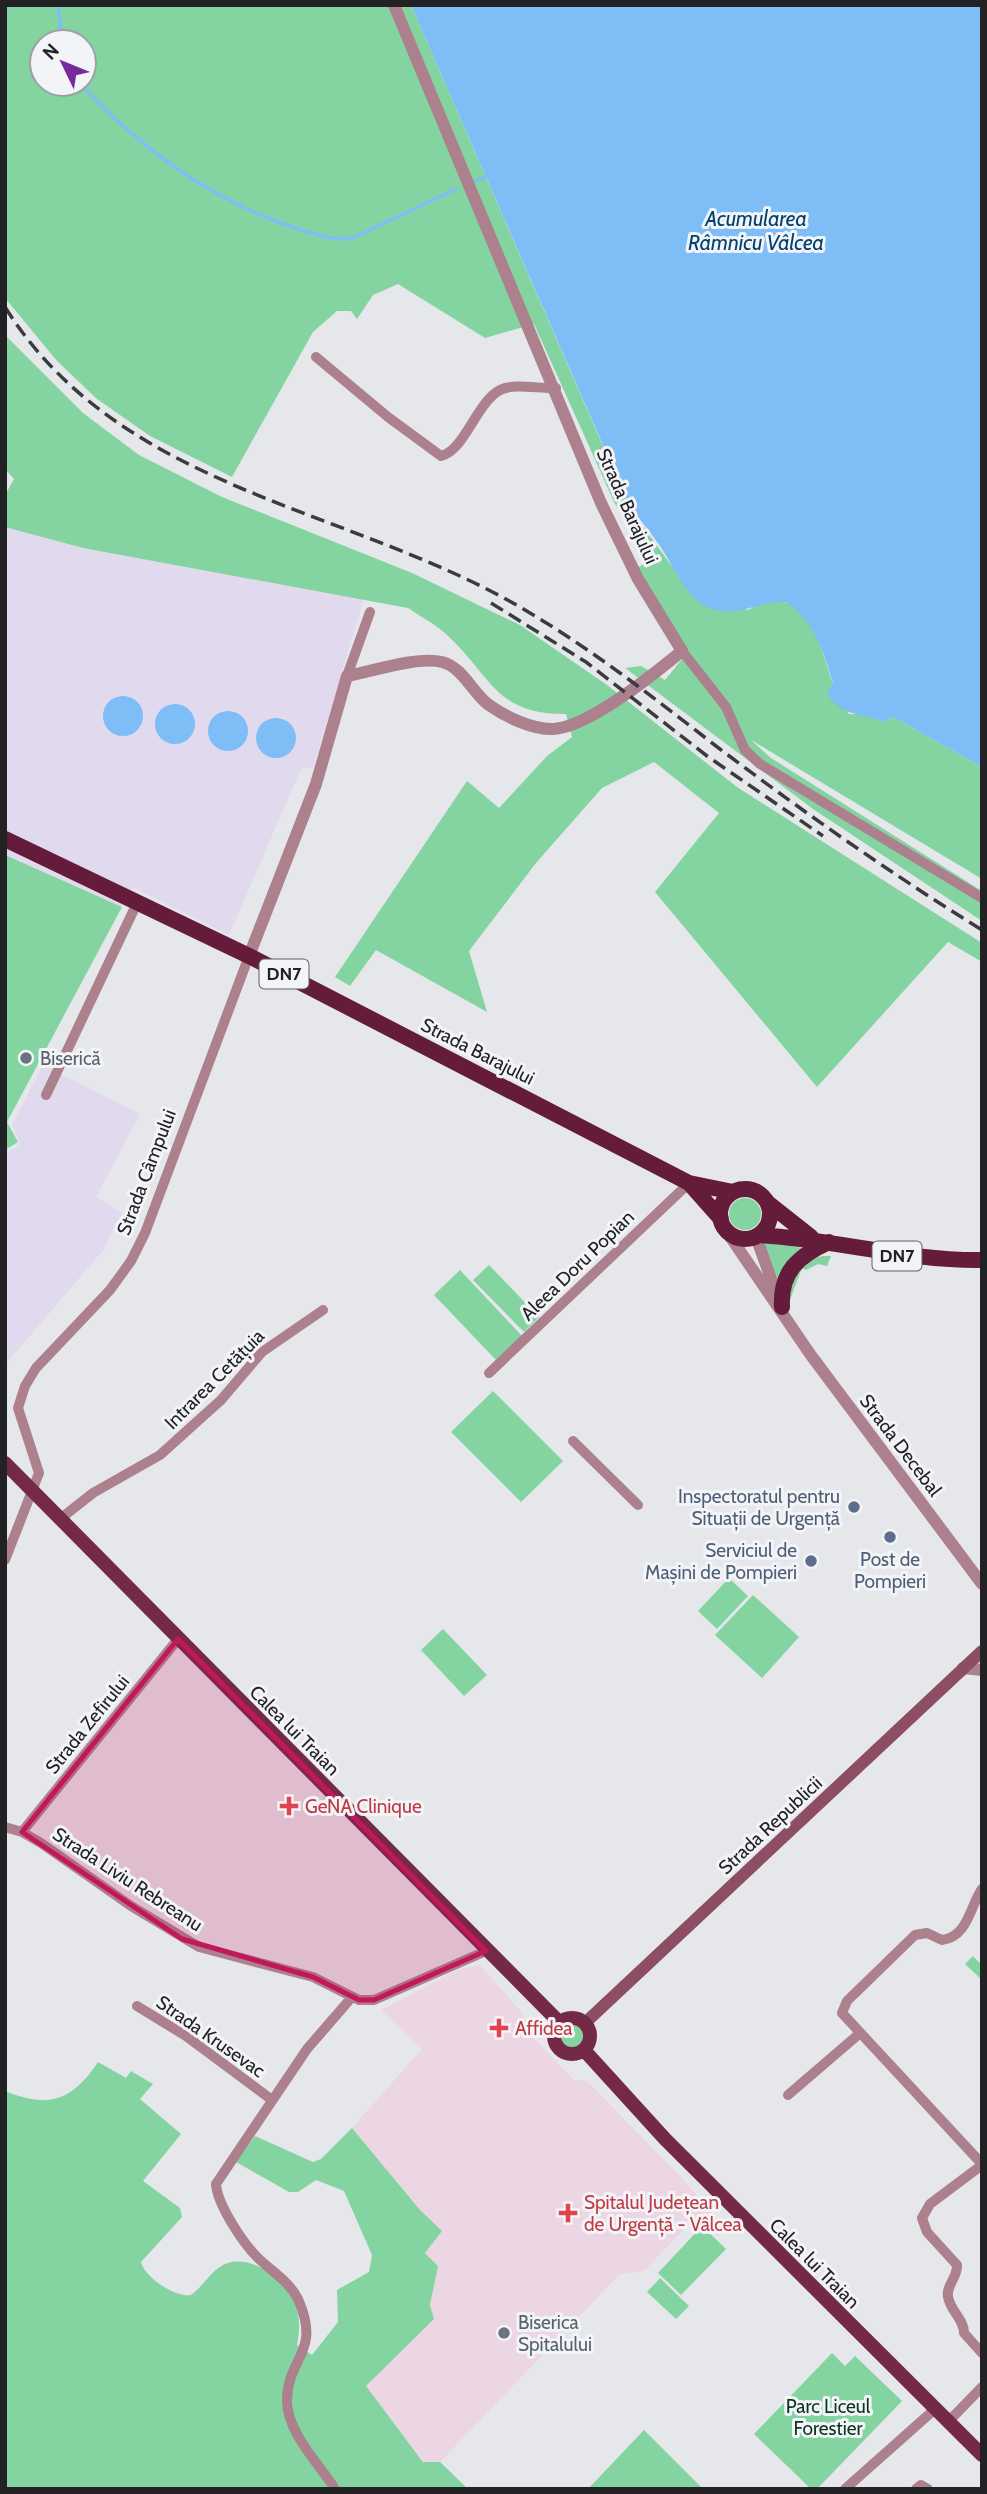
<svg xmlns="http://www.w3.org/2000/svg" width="987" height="2494" font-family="Cabin,sans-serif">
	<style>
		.industrial { fill: #e1d9ee }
		.medical { fill: #ecd6e3 }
		.green { fill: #84d4a1; fill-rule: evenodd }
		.water { fill: #7ebdf5 }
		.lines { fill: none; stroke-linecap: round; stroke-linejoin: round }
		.stream { stroke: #7ebdf5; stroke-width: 3.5 }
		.minor { stroke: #ad808e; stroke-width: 10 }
		.tertiary { stroke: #ad808e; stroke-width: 12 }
		.secondary { stroke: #8d4e63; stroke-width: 12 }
		.primary { stroke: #742946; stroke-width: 14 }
		.trunk { stroke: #641c3a; stroke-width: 16 }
		.rail { stroke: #3b3b3d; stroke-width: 3.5; stroke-dasharray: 14 7; stroke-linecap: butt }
		.marked { fill: #c2185b; fill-opacity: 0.2; stroke: #c2185b; stroke-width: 5; stroke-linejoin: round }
		.worship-dot { fill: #6b7280; stroke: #f3f4f8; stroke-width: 2.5 }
		.service-dot { fill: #5c6f8a; stroke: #f3f4f8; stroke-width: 2.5 }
		.health-dot { fill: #e0444e; stroke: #f3f4f8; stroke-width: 2.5 }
		.labels { text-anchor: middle; stroke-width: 6; stroke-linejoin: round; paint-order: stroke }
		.shield { fill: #f3f4f8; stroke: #616164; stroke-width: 2 }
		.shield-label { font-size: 18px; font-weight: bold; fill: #222224 }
		.street-label { font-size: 19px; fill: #222224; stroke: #f3f4f8 }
		.worship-label { font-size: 19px; fill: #5b616d; stroke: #f3f4f8; text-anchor: start }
		.service-label { font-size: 19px; fill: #4e5e75; stroke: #f3f4f8; text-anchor: end }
		.health-label { font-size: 19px; fill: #be3a42; stroke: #f3f4f8; text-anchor: start }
		.park-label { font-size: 19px; fill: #09351e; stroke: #f3f4f8 }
		.water-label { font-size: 21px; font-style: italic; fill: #01416e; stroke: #f3f4f8 }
	</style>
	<rect width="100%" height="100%" fill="#e6e7eb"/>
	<path class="industrial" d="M 5,527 L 83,548 L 364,599 L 313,768 L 301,769 L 229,935 L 133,888 L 122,907 L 5,857 Z
		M 43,1065 L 140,1114 L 96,1197 L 122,1213 L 104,1249 L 5,1365 L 5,1154 L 20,1144 L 12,1124 Z"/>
	<path class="medical" d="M 480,1965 L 524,2015 L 527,2031 L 574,2080 L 587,2081 L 680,2176 L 725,2228 L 717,2236 L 696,2217 L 644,2271 L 620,2274 L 440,2462 L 424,2462 L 365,2386 L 434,2319 L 430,2305 L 438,2266 L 425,2253 L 441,2231 L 420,2210 L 352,2128 L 422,2049 L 381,2010 L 458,1970 Z"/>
	<path class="green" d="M 5,5 L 411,5 L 630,508 L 671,565 L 747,610 C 759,605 771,599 784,602 C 816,608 823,660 834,685 C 838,695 844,704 849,714 L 865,714 L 884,722 L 893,717 L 982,767 L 982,879 L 751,740 L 771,758 L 982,891 L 982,921 L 813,809 L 625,668 L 641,666 L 665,680 L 688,652 L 637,568 L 656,556 L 615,504 L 534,324 L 485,338 L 398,284 L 373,295 L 357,319 L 351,311 L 337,311 L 313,332 L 232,477 L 150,436 L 97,399 L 57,361 L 5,298 ZM 42,42 L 84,42 L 84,84 L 42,84 Z
		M 5,335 L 83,413 L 139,455 L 222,497 L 412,573 L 520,625 L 607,685 L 737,787 L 982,943 L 982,962 L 948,942 L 817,1087 L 655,892 L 719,813 L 654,762 L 602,788 L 536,863 L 469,951 L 487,1012 L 376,950 L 350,986 L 335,977 L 467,781 L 499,808 L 547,756 L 572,737 L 566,714 C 496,715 492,677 448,636 C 437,625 421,617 408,608 L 83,548 L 5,527 L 5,495 L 14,479 L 5,469 Z
		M 5,855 L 122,907 L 7,1122 L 18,1142 L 5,1150 Z
		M729 1214a16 16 0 1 1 32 0a16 16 0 1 1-32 0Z
		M 766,1241 L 802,1248 L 779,1282 L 764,1245 Z
		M 823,1256 L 831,1256 L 827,1266 L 818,1264 L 806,1270 L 802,1268 L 789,1302 C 792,1279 798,1261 823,1256 Z
		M 489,1265 L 539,1317 L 524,1332 L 473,1280 Z
		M 460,1270 L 522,1336 L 496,1360 L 434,1295 Z
		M 493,1391 L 563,1461 L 521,1502 L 451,1432 Z
		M 729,1578 L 748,1596 L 717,1629 L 698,1611 Z
		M 753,1595 L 799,1637 L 762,1678 L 715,1635 Z
		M 443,1629 L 487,1675 L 464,1696 L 421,1650 Z
		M 973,1956 L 982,1965 L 982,1980 L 965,1964 Z
		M561 2036a11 11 0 1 1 22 0a11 11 0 1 1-22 0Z
		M 98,2062 L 126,2078 L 131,2071 L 153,2084 L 140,2099 L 181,2134 L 143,2181 L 180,2208 L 182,2217 L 141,2262 C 145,2278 176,2298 191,2295 C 204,2286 213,2267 228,2263 C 253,2255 286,2280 295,2302 C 300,2316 300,2330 297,2345 L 312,2355 L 338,2322 L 337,2290 L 369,2272 L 372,2255 L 344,2191 L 316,2180 L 298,2192 L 289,2192 L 236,2162 L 255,2136 L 313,2162 L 321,2159 L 352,2128 L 420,2210 L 442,2231 L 425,2253 L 438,2266 L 430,2305 L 434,2319 L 366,2386 L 423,2462 L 440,2462 L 468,2489 L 5,2489 L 5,2091 C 49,2109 72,2101 98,2062 Z
		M 702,2226 L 726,2249 L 681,2295 L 658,2273 Z
		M 660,2278 L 689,2306 L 676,2319 L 647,2292 Z
		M 832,2353 L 845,2366 L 855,2356 L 902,2401 L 817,2489 L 811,2489 L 754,2434 Z
		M 644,2430 L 703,2489 L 588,2489 Z"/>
	<path class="water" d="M 411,5 L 982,5 L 982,767 L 893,717 L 884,722 C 863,713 837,716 827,692 L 833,683 C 824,653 814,620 786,602 C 763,601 745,613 722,611 C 689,608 676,570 660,546 C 651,533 640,520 630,507 Z
		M103 716a20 20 0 1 1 40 0a20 20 0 1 1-40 0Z
		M155 724a20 20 0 1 1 40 0a20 20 0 1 1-40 0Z
		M208 731a20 20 0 1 1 40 0a20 20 0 1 1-40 0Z
		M256 738a20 20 0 1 1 40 0a20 20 0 1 1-40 0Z"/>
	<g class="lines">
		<path class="stream" d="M 58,5 L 63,42
			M 80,84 C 140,148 216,204 301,230 C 317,235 336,241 353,238 L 456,189
			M 473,182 L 485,177"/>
		<path class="minor" d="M 316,357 L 388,417 L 441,456 C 465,450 476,403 500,390 C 514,383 540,389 556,388
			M 682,651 L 726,707 L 745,750 L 760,764 L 982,898
			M 347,676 L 370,612
			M 46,1095 L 138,901
			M 489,1373 L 689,1183
			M 573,1441 L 638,1505
			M 60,1519 L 93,1493 L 160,1455 L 221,1400 L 262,1352 L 323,1310
			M 5,1560 L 39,1473 L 18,1408 L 25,1386 L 36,1368 L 110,1290 L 131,1261 L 145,1233 L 249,956
			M 5,1827 L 22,1832 L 41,1843 L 131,1906 L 199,1947 L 313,1977 L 359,2000 L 374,2000 L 486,1951
			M 22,1832 L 178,1639
			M 982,1889 C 970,1906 968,1937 942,1940 L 927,1933 L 915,1935 L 847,2001 L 842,2013 L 982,2164
			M 137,2006 L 186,2036 L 272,2100
			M 788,2095 L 859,2034
			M 982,2165 L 930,2204 L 922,2218 L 927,2232 L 957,2265 C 958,2277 946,2285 948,2297 C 951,2312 964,2319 964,2333 L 982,2353
			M 948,2422 L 982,2387
			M 335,2489 C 319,2464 287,2432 287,2401 C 287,2357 322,2353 298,2299 C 289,2281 271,2271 257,2257 C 243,2243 217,2204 216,2184 L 307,2049 L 352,1997
			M 845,2489 L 935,2409
			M 916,2489 L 921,2485 L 928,2489"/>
		<path class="tertiary" d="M 249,956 L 316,784 L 347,676 C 373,671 418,656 442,662 C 463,667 473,694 489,705 C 506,717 533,730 554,729 C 589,727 654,674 682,651 L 638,579 L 601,503 L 394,5
			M 725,1229 L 810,1354 L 982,1584
			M 756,1237 L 778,1298
			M 963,1668 L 982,1670"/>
		<path class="secondary" d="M 585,2023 L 982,1651"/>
		<path class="primary" d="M 5,1463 L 559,2022
			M554 2036a18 18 0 1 1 36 0a18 18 0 1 1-36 0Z
			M 584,2050 L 665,2139 L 982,2455"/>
		<path class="trunk" d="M 5,839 L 249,956 L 689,1183 L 733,1192
			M 689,1183 L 721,1219
			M720 1214a25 25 0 1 1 50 0a25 25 0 1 1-50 0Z
			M 768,1203 L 811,1237
			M 759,1235 C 835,1239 906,1261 982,1260
			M 782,1307 C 780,1272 798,1256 829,1242"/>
		<path class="rail" d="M 5,307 C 121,492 352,507 525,610 C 593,650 654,698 716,746 C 802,811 890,873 982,930
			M 491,603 L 586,662 L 707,756 L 823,836"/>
	</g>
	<path class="marked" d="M 178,1639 L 486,1951 L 374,2000 L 359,2000 L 313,1977 L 182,1939 L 22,1832 Z"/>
	<g class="worship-dot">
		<circle cx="26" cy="1058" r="7"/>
		<circle cx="504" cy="2333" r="7"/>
	</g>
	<g class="service-dot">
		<circle cx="854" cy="1507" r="7"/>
		<circle cx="890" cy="1537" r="7"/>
		<circle cx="811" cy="1561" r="7"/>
	</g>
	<g class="health-dot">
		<path d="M285.5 1795.5h7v7h7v7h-7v7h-7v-7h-7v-7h7z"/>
		<path d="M495.5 2017.5h7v7h7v7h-7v7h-7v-7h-7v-7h7z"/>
		<path d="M564.5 2202.5h7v7h7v7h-7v7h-7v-7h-7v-7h7z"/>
	</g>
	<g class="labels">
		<g class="shield">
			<rect x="259.5" y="959.5" width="49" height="29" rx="5"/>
			<rect x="872.5" y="1241.5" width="49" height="29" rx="5"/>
		</g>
		<g class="shield-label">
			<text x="284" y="980">DN7</text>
			<text x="897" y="1262">DN7</text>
		</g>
		<g class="street-label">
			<text transform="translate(628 506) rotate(66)" y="7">Strada Barajului</text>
			<text transform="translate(478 1051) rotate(27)" y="7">Strada Barajului</text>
			<text transform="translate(146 1172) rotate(-69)" y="7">Strada Câmpului</text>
			<text transform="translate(577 1265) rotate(-44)" y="7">Aleea Doru Popian</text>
			<text transform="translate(214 1379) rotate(-45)" y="7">Intrarea Cetățuia</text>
			<text transform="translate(901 1445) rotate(53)" y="7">Strada Decebal</text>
			<text transform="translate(87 1724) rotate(-51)" y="7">Strada Zefirului</text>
			<text transform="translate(295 1730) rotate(45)" y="7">Calea lui Traian</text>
			<text transform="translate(770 1825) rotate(-43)" y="7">Strada Republicii</text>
			<text transform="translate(128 1879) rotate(33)" y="7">Strada Liviu Rebreanu</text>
			<text transform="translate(211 2036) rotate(35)" y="7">Strada Krusevac</text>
			<text transform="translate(815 2263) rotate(45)" y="7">Calea lui Traian</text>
		</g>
		<g class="worship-label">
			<text x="40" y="1065">Biserică</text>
			<text x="518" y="2329">Biserica<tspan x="518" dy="22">Spitalului</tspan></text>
		</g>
		<g class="service-label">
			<text x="840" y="1503">Inspectoratul pentru<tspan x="840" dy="22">Situații de Urgență</tspan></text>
			<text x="797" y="1557">Serviciul de<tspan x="797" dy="22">Mașini de Pompieri</tspan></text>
			<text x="890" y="1566" text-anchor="middle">Post de<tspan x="890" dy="22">Pompieri</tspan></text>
		</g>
		<g class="health-label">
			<text x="305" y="1813">GeNA Clinique</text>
			<text x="515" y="2035">Affidea</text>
			<text x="584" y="2209">Spitalul Județean<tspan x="584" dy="22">de Urgență - Vâlcea</tspan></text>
		</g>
		<g class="park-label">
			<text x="828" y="2413">Parc Liceul<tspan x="828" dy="22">Forestier</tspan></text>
		</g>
		<g class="water-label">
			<text x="756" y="226">Acumularea<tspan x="756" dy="24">Râmnicu Vâlcea</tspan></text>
		</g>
	</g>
	<rect width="987" height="2494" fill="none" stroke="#222224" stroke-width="14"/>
	<g transform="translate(63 63) rotate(313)"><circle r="33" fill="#f3f4f8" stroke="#9fa0a3" stroke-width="2"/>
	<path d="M0-5L12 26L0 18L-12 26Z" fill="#762a9c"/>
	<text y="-10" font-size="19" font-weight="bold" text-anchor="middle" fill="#222224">N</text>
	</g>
</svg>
